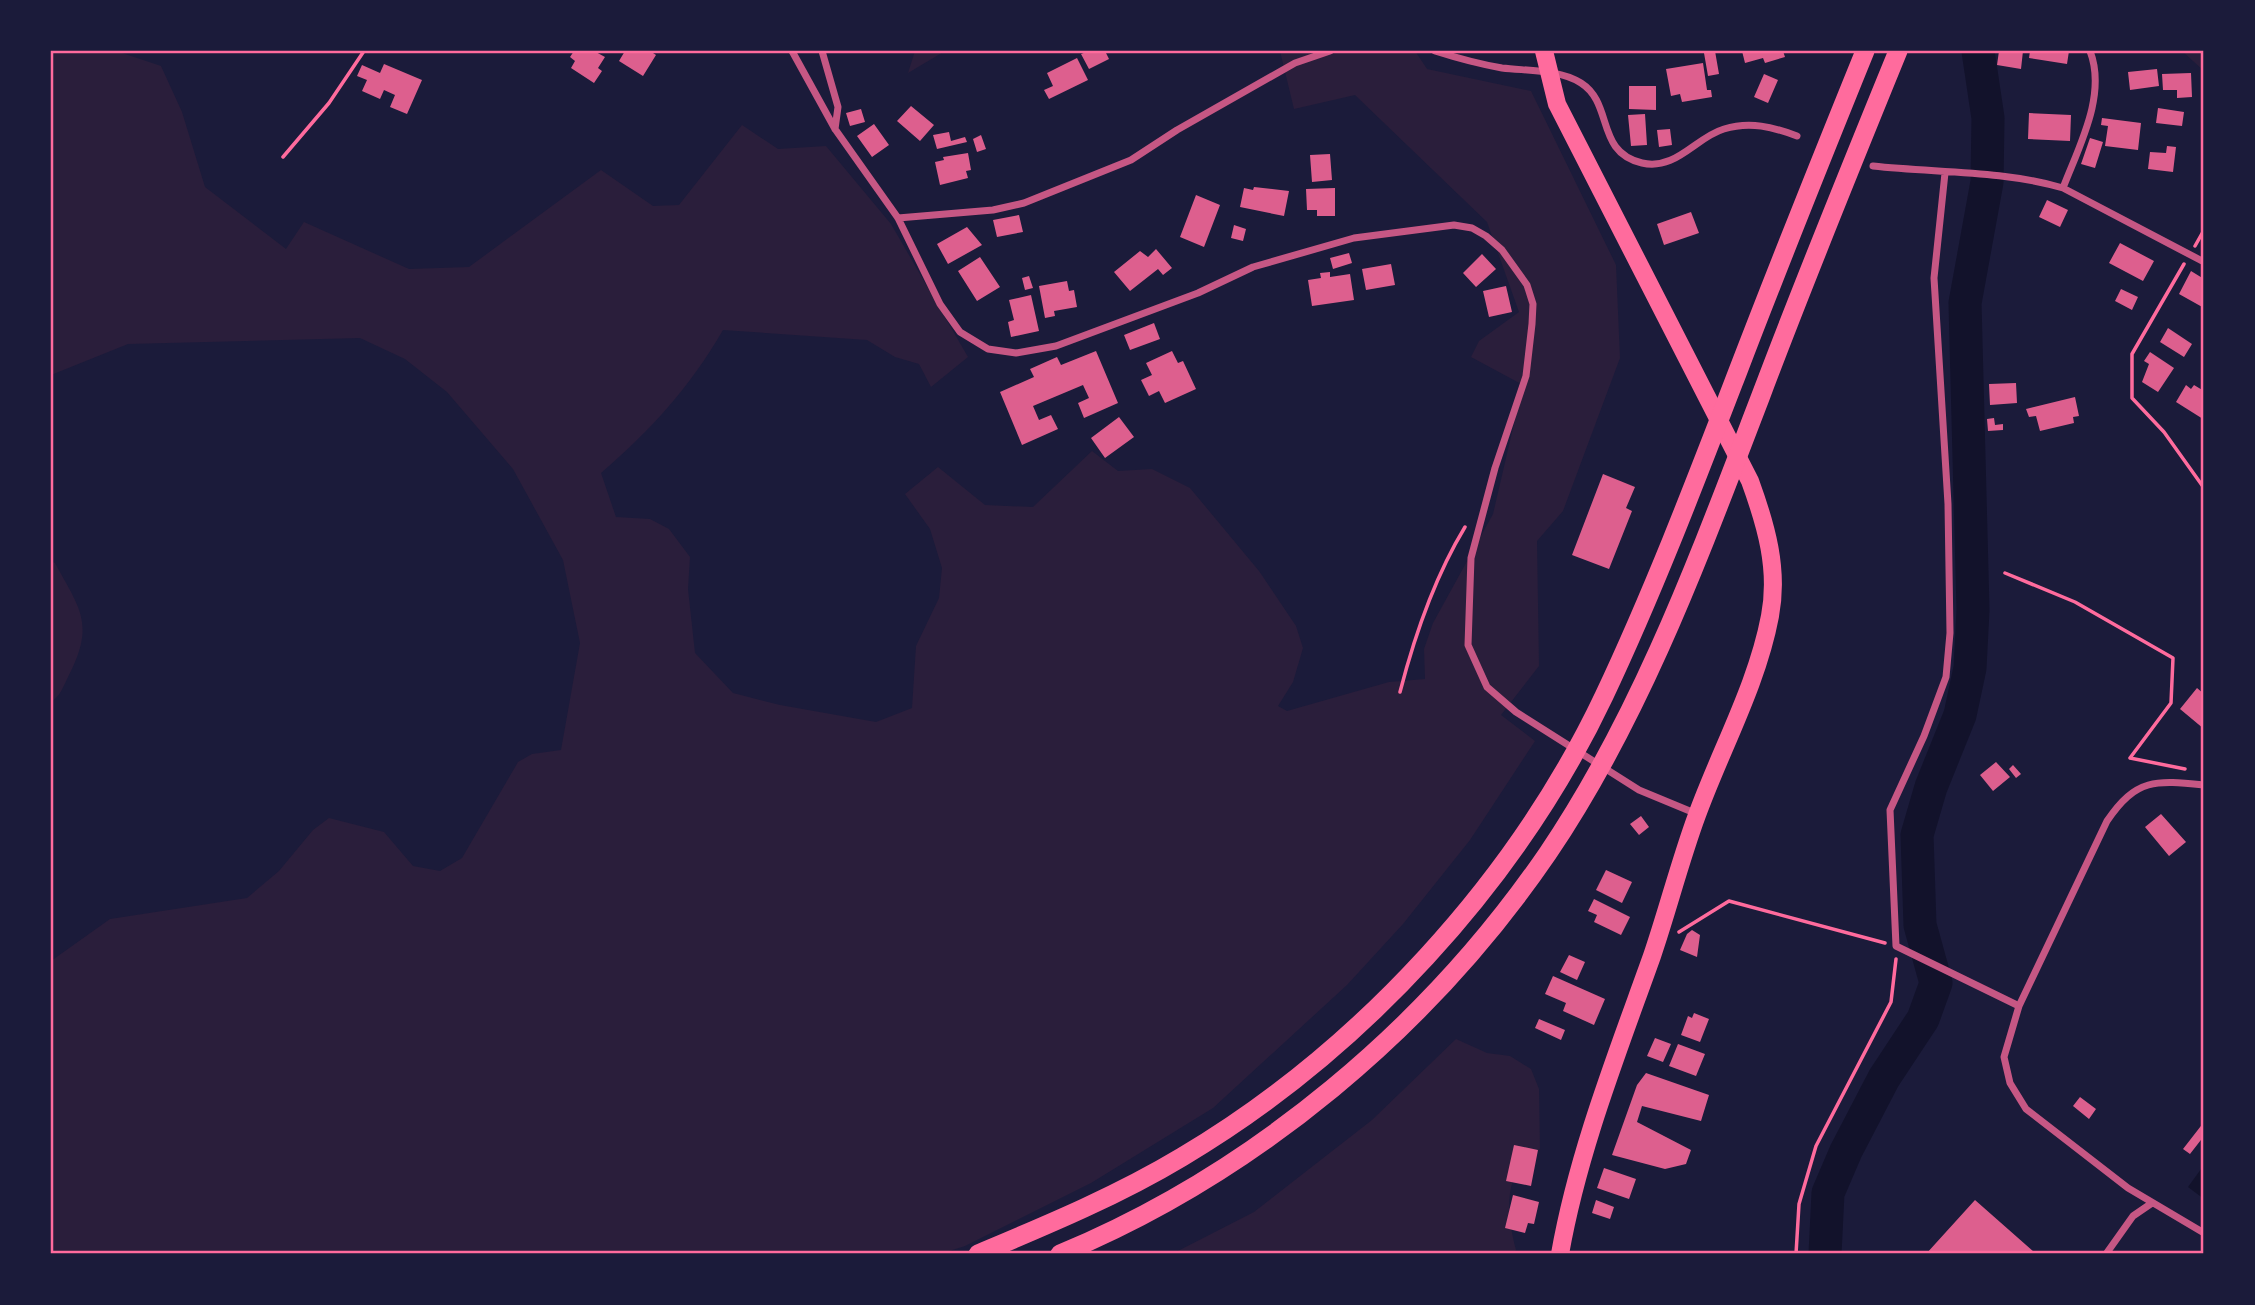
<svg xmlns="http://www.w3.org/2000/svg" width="2255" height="1305" font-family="Poppins,sans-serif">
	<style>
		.green { fill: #2a1e3b }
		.water { fill: #12122b }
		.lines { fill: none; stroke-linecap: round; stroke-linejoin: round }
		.river { stroke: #12122b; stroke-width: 33 }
		.building { fill: #dd5f8e }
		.path { stroke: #ff6b9d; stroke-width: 3.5 }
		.minor { stroke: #c65784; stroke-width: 7 }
		.primary { stroke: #ff6b9d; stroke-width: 18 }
		.motorway { stroke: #ff6b9d; stroke-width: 19 }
		.neatline { fill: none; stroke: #ff6b9d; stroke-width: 2.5 }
	</style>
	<rect width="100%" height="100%" fill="#1b1b3a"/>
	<path class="green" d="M 51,51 L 116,51 L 161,66 L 182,112 L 205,187 L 286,249 L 304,222 L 409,269 L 469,267 L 601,170 L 653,206 L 679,205 L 742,125 L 778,149 L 826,146 L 891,224 L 968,357 L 931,387 L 919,364 L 895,357 L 867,340 L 723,330 C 690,387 651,430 601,473 L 616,517 L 650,519 L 669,529 L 690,557 L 688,589 L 695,653 L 733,693 L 780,705 L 876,722 L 912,708 L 916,646 L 939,598 L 942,568 L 930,529 L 905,494 L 938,467 L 985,505 L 1033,507 L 1092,451 L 1118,471 L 1152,469 L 1190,488 L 1259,571 L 1296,626 L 1303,648 L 1293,682 L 1278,706 L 1287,711 L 1389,682 L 1425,679 L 1424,649 L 1433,623 L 1493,514 L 1523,385 L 1471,357 L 1479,341 L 1519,312 L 1487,222 L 1355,95 L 1294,109 L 1280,51 L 1415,51 L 1427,69 L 1531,91 L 1616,265 L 1620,358 L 1563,511 L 1537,541 L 1539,666 L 1501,715 L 1535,741 L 1470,840 L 1403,924 L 1347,985 L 1213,1108 L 1091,1183 L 965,1246 L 940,1254 L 51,1254 L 51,961 L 110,919 L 247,898 L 279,871 L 313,830 L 329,818 L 384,832 L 413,866 L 440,871 L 462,858 L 518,762 L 532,754 L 561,750 L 580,643 L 563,560 L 513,469 L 447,392 L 405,359 L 360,338 L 128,344 L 51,375 Z
		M 915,51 L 945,51 L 908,73 Z
		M 2182,51 L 2204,51 L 2204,71 Z
		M 51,561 L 55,563 C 80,609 95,624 69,675 C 64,685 60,697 51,702 Z
		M 1456,1039 L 1487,1053 L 1510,1056 L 1531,1069 L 1539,1089 L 1540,1149 C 1502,1170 1506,1212 1516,1250 L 1512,1254 L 1172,1254 L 1254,1212 L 1372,1120 Z"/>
	<path class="water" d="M 2204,1165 L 2204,1199 L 2188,1187 Z"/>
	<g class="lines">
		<path class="river" d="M 1825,1254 L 1828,1193 L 1846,1151 L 1884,1078 L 1923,1019 L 1936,983 L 1920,925 L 1917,835 L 1931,787 L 1960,715 L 1970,668 L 1973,610 L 1965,303 L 1987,182 L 1988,118 L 1978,51"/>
	</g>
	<path class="building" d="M 574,51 L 594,51 L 605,57 L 598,68 L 602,71 L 594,83 L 571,68 L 575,61 L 570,57 Z
		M 625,51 L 650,51 L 656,55 L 643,76 L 619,61 Z
		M 1089,51 L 1105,51 L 1109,59 L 1089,69 L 1081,54 Z
		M 1715,51 L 1719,74 L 1708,76 L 1704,53 Z
		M 1742,51 L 1783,51 L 1785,57 L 1765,63 L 1763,58 L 1745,63 Z
		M 1999,51 L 2023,51 L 2021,69 L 1997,65 Z
		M 2030,51 L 2069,51 L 2067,64 L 2029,58 Z
		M 1077,58 L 1088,80 L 1049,99 L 1044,90 L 1053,86 L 1047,73 Z
		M 1703,63 L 1707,90 L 1711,90 L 1712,97 L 1682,102 L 1680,94 L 1671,96 L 1666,69 Z
		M 384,64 L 422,80 L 407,114 L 390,107 L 395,95 L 384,90 L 380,99 L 362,91 L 367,80 L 357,76 L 362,65 L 380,73 Z
		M 2157,69 L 2159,86 L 2130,90 L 2128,72 Z
		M 2191,73 L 2192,97 L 2177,98 L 2177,90 L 2163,90 L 2162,74 Z
		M 1764,74 L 1778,80 L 1768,103 L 1754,97 Z
		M 1629,86 L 1656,86 L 1656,110 L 1629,109 Z
		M 911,106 L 934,125 L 920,141 L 897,121 Z
		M 2158,108 L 2184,112 L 2182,126 L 2156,123 Z
		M 861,109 L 865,122 L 850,126 L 846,113 Z
		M 2029,113 L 2071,115 L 2070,141 L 2028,139 Z
		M 1645,114 L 1647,145 L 1631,146 L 1628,115 Z
		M 2102,118 L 2141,123 L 2138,150 L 2105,146 L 2108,126 L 2101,125 Z
		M 874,124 L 889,145 L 872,157 L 857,136 Z
		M 1670,129 L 1672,145 L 1659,147 L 1657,130 Z
		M 949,132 L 951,141 L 965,137 L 967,142 L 937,149 L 933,135 Z
		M 981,135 L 986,149 L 977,152 L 973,139 Z
		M 2090,138 L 2103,142 L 2095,168 L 2081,164 Z
		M 2167,146 L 2176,147 L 2173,172 L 2148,169 L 2150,152 L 2166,153 Z
		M 968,153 L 971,170 L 966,171 L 968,178 L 940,185 L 935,162 L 944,160 L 943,157 Z
		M 1330,154 L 1332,180 L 1312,182 L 1310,155 Z
		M 1254,187 L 1289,191 L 1284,216 L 1240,207 L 1244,188 L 1253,190 Z
		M 1335,188 L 1335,216 L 1317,216 L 1317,210 L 1307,210 L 1306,189 Z
		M 1196,195 L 1220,205 L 1204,247 L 1180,237 Z
		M 2047,200 L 2068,210 L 2060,227 L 2039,217 Z
		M 1691,212 L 1699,233 L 1664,245 L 1657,224 Z
		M 1019,215 L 1023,232 L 997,237 L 993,220 Z
		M 1234,225 L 1246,229 L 1243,241 L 1231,238 Z
		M 967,227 L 982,245 L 948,264 L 937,244 Z
		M 2120,243 L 2154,261 L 2143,281 L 2109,263 Z
		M 1156,249 L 1172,268 L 1163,275 L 1158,269 L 1130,291 L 1114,272 L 1140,251 L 1148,257 Z
		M 1349,253 L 1352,263 L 1333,269 L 1330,258 Z
		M 1482,254 L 1496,269 L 1476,287 L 1463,273 Z
		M 980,257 L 1000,287 L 977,301 L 958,271 Z
		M 1391,264 L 1395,285 L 1366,290 L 1362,269 Z
		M 2191,271 L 2204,279 L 2204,308 L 2179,294 Z
		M 1330,272 L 1330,277 L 1350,274 L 1354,300 L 1312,306 L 1308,280 L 1321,278 L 1320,273 Z
		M 1029,276 L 1033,288 L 1025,290 L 1022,278 Z
		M 1067,281 L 1069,291 L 1074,290 L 1077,307 L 1054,311 L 1055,316 L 1045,318 L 1039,286 Z
		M 1506,286 L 1512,312 L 1489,317 L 1483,291 Z
		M 2121,289 L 2138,297 L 2132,310 L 2115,301 Z
		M 1031,295 L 1039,331 L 1011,337 L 1008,322 L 1014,320 L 1009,300 Z
		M 1154,323 L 1160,339 L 1130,350 L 1124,335 Z
		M 2168,328 L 2192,344 L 2184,357 L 2160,342 Z
		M 1096,351 L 1118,403 L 1084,418 L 1078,403 L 1089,398 L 1083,385 L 1033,406 L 1039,420 L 1051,415 L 1058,429 L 1022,445 L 1000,392 L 1034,377 L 1030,369 L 1057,357 L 1061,365 Z
		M 1172,351 L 1178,363 L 1183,361 L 1196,389 L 1165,403 L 1159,391 L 1149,396 L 1141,380 L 1152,375 L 1146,363 Z
		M 2150,352 L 2174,368 L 2158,392 L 2142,382 L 2149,364 L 2144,361 Z
		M 2016,383 L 2017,403 L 1990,405 L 1989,384 Z
		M 2186,385 L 2191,389 L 2194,385 L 2204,391 L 2203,419 L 2176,402 Z
		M 2075,397 L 2079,416 L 2073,417 L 2074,423 L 2040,431 L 2036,416 L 2029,417 L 2026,409 Z
		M 1119,417 L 1134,437 L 1105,458 L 1091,438 Z
		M 1994,418 L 1995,425 L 2003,424 L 2003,430 L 1988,431 L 1987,419 Z
		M 1603,474 L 1635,487 L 1626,508 L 1632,511 L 1609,569 L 1572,555 Z
		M 2197,688 L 2204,694 L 2204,729 L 2180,709 Z
		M 1996,762 L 2010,777 L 1993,791 L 1980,775 Z
		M 2013,765 L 2021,774 L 2016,778 L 2009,769 Z
		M 2161,814 L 2186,842 L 2169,856 L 2145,827 Z
		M 1641,816 L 1649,827 L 1639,835 L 1630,824 Z
		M 1606,870 L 1632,882 L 1622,903 L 1596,890 Z
		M 1594,899 L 1630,917 L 1621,935 L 1594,922 L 1597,915 L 1588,911 Z
		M 1692,930 L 1700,935 L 1697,957 L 1680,950 L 1687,934 Z
		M 1569,955 L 1585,962 L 1577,980 L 1560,972 Z
		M 1553,976 L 1605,999 L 1594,1025 L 1563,1011 L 1566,1003 L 1545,994 Z
		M 1694,1013 L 1709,1019 L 1700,1042 L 1681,1035 L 1688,1016 L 1692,1018 Z
		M 1539,1019 L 1565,1030 L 1561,1040 L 1535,1028 Z
		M 1655,1038 L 1671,1044 L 1663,1062 L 1647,1056 Z
		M 1678,1044 L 1705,1054 L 1696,1076 L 1669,1066 Z
		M 1646,1073 L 1709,1095 L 1701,1121 L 1642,1106 L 1637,1122 L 1691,1150 L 1686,1164 L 1665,1169 L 1612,1155 L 1637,1085 Z
		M 2080,1097 L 2096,1109 L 2089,1119 L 2073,1106 Z
		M 2204,1122 L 2204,1136 L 2190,1154 L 2183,1149 Z
		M 1514,1145 L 1538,1150 L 1531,1186 L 1506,1181 Z
		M 1604,1168 L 1636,1179 L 1629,1199 L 1597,1188 Z
		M 1513,1195 L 1539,1202 L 1534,1224 L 1528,1223 L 1525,1233 L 1505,1228 Z
		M 1596,1200 L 1614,1207 L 1610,1219 L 1592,1213 Z
		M 1975,1200 L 2034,1252 L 2032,1254 L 1926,1254 Z"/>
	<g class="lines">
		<path class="path" d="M 283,157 L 329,103 L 364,51
			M 2195,246 L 2204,230
			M 2184,264 L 2132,354 L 2132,398 L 2164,432 L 2204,488
			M 2005,573 L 2075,602 L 2173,658 L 2171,703 L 2130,758 L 2185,769
			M 1400,692 C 1415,634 1434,578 1465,527
			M 1679,932 L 1729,901 L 1885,943
			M 1796,1254 L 1799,1204 L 1816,1146 L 1891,1002 L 1896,959"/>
		<path class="minor" d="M 792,51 L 835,129 L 898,218 L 940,304 L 960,332 L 988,349 L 1016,353 L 1056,346 L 1198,293 L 1253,267 L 1354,238 L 1454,225 L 1472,228 L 1486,236 L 1502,250 L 1527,285 L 1533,304 L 1532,324 L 1526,376 L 1495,468 L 1471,558 L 1468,645 L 1487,687 L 1516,712 L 1639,790 L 1697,814
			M 822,51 L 838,107 L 835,129
			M 1435,51 C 1457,58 1479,64 1502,68 C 1527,71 1559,69 1581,83 C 1614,104 1595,152 1642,163 C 1676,171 1696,137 1724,129 C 1750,121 1773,127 1797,136
			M 1873,166 C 1937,173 2001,170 2063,188 L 2204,262
			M 1945,173 L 1934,278 L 1948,504 L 1950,633 L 1946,677 L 1924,736 L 1890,810 L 1896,946 L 2019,1006
			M 2063,188 C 2079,146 2107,95 2090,51
			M 898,218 L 993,210 L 1024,203 L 1131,160 L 1177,130 L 1295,63 L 1330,51
			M 2204,785 C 2156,780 2136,778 2107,821 L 2019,1006 L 2004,1057 L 2010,1083 L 2026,1109 L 2128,1188 L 2204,1233
			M 2106,1254 L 2133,1216 L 2152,1203"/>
		<path class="primary" d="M 1544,51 L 1557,104 L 1750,481 C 1766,525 1779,569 1770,616 C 1757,685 1721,749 1697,815 C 1680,861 1668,909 1652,956 C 1617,1054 1578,1152 1560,1254"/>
		<path class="motorway" d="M 978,1254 C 1047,1225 1117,1196 1182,1157 C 1359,1052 1516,882 1604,696 C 1654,590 1696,480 1738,371 C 1779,264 1822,157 1865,51
			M 1060,1254 C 1255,1173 1429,1027 1548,853 C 1642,714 1700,554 1760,398 C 1804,281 1851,166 1898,51"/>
	</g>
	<rect width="2255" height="1305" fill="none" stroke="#1b1b3a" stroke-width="105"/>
	<rect x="52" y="52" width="2150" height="1200" class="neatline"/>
</svg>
